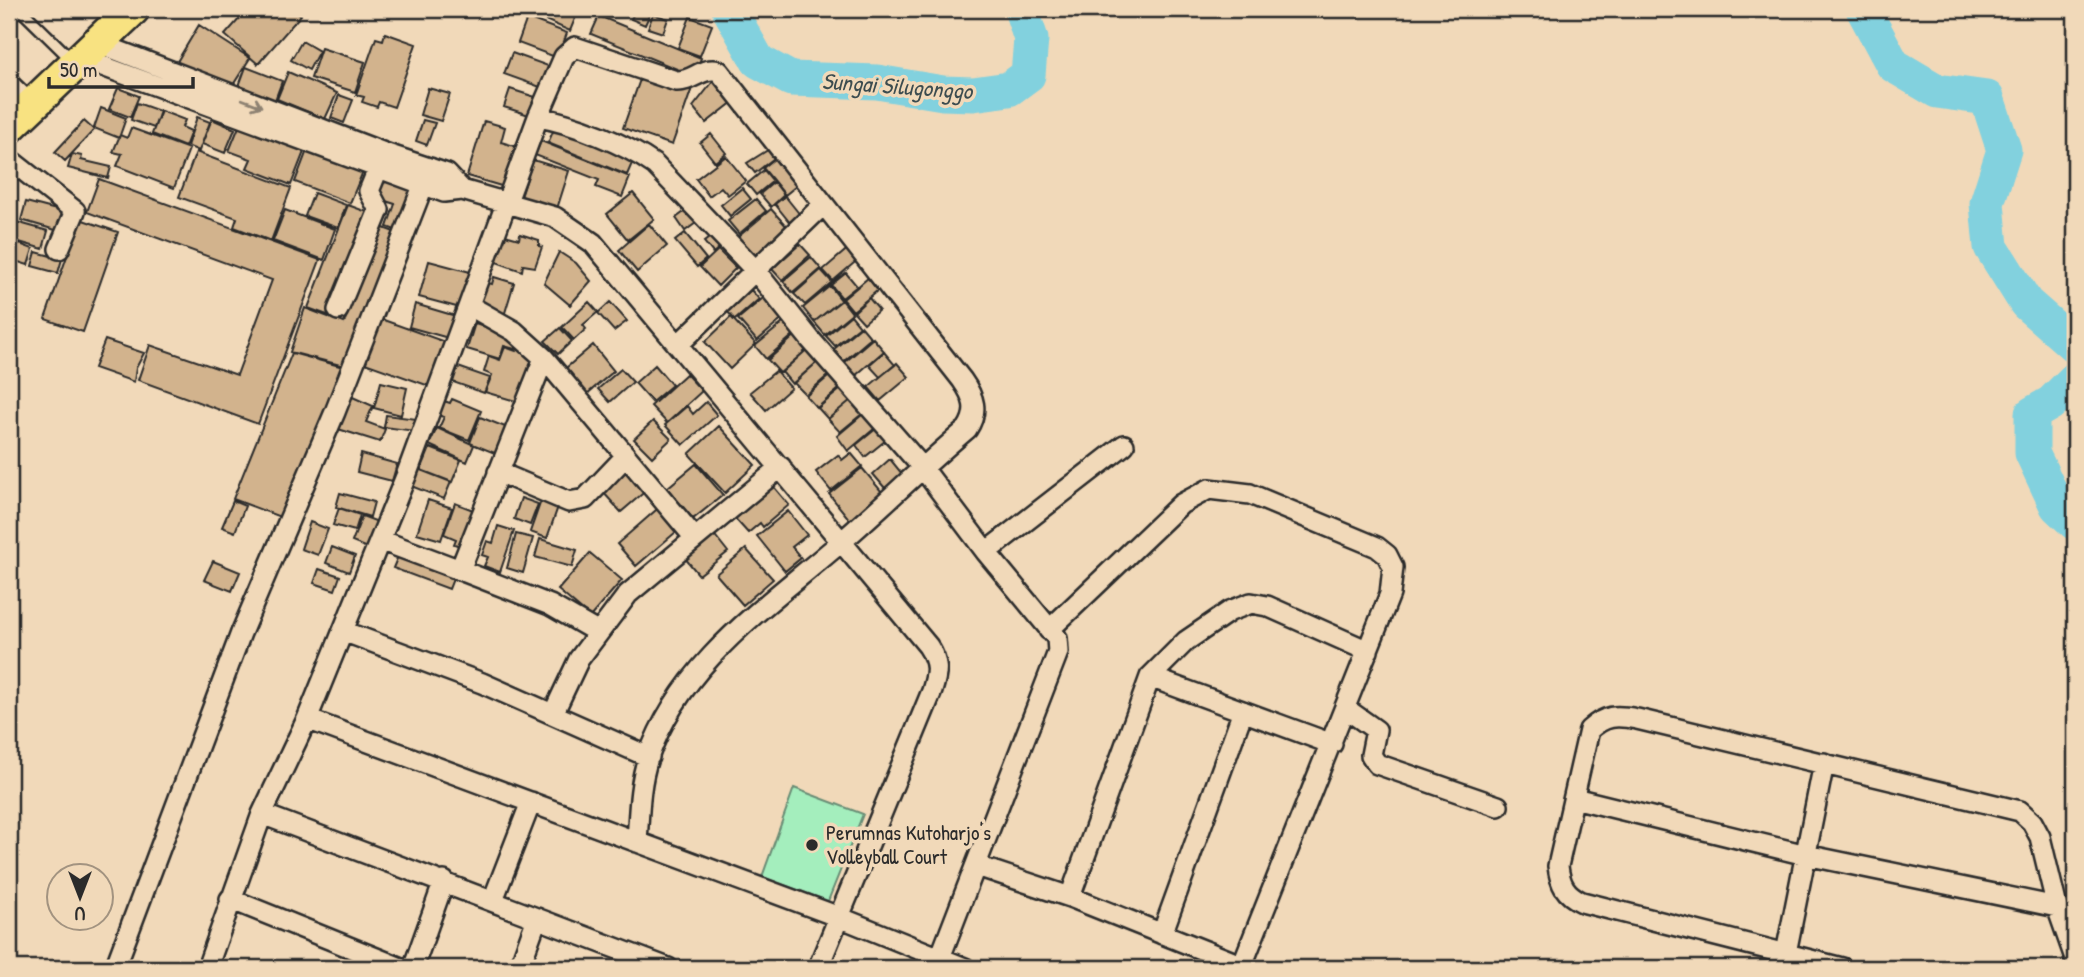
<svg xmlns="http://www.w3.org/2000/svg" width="2084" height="977" font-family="'Patrick Hand',sans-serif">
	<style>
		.green { fill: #a4eebd; stroke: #688c74; stroke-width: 2 }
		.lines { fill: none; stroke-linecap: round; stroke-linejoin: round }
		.river { stroke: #82d1de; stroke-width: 35 }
		.building { fill: #d2b38d; stroke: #2b2b2b; stroke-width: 2 }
		.lane-casing { stroke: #2b2b2b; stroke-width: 15 }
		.street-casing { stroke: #2b2b2b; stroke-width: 24 }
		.primary-casing { stroke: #2b2b2b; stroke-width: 37 }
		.lane { stroke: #f1d9b9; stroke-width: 10 }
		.street { stroke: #f1d9b9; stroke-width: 19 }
		.primary { stroke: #f8e281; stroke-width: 32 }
		.oneway { stroke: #8e8272 }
		.poi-dot { fill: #2b2b2b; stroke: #f1d9b9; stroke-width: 2.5 }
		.labels { text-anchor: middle; stroke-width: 7; stroke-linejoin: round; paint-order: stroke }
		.poi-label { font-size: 21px; fill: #2b2b2b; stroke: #f1d9b9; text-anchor: start }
		.water-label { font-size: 23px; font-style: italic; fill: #3c4c4f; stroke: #f1d9b9 }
	</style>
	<rect width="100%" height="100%" fill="#f1d9b9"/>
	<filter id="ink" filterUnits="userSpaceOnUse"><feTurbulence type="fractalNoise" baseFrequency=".0143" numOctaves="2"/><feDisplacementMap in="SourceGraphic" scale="14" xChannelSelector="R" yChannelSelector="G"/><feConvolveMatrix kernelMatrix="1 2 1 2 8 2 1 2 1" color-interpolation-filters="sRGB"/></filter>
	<g filter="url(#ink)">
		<path class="green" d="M 794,788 L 863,814 L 828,901 L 762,877 Z"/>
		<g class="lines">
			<path class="river" d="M 729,9 L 758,61 L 791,79 L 877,82 L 943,93 L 973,94 L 1009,89 L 1028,75 L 1031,39 L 1021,9
				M 1863,9 L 1893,65 L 1937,91 L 1987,98 L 2004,150 L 1987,203 L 1991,247 L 2026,303 L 2075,346
				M 2075,379 L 2051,403 L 2032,414 L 2032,453 L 2057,506 L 2075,523"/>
		</g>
		<path class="building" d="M 248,9 L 293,9 L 301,15 L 258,64 L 225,35 Z
			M 528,9 L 579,9 L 570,31 L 527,12 Z
			M 636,9 L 652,9 L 645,25 L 631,19 Z
			M 653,14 L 668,19 L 663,33 L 648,28 Z
			M 599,16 L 701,58 L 694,76 L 591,34 Z
			M 690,17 L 712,25 L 700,56 L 678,48 Z
			M 527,18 L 567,33 L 558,58 L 518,43 Z
			M 199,25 L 250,58 L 233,85 L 175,65 Z
			M 385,33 L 416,44 L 394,107 L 379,102 L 377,107 L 362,102 L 364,97 L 356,95 L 376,38 L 383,40 Z
			M 302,41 L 319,51 L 309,70 L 291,60 Z
			M 321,48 L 365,62 L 355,92 L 311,78 Z
			M 512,53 L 551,67 L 543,88 L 504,74 Z
			M 246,67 L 282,81 L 275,100 L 239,86 Z
			M 643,71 L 692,88 L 672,145 L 623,128 Z
			M 288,72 L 337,93 L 325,119 L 277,99 Z
			M 719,74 L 738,98 L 706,123 L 693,107 Z
			M 118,88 L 139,96 L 130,117 L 109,109 Z
			M 428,88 L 450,94 L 441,121 L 420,115 Z
			M 510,89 L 535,97 L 529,115 L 504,107 Z
			M 339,95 L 353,100 L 344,123 L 331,118 Z
			M 137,103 L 160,111 L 154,128 L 131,120 Z
			M 101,108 L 126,118 L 119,138 L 94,128 Z
			M 161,111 L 185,120 L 182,127 L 191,131 L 185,147 L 152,134 Z
			M 197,117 L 210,122 L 199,151 L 187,146 Z
			M 212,119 L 235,129 L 225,153 L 202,144 Z
			M 423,120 L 435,123 L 427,145 L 416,141 Z
			M 84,121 L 94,130 L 65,161 L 55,152 Z
			M 484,121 L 505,127 L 501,142 L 521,148 L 508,188 L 467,176 Z
			M 557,122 L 636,154 L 627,175 L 548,143 Z
			M 240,124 L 305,149 L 291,185 L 247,168 L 251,159 L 229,151 Z
			M 131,128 L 189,149 L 174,188 L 117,166 L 122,154 L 113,152 L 120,135 L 127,138 Z
			M 711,134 L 726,153 L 715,162 L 700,143 Z
			M 541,141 L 630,177 L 622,197 L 596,187 L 599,180 L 535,155 Z
			M 308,148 L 364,169 L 350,203 L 295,182 Z
			M 771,148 L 778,155 L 755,173 L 747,163 Z
			M 196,152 L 291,188 L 271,241 L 234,227 L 237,218 L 179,197 Z
			M 72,154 L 82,156 L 81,160 L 111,167 L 108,178 L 68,168 Z
			M 779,155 L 801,182 L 785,195 L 763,168 Z
			M 726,156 L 746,181 L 728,195 L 721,187 L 709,196 L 696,179 Z
			M 533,160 L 569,171 L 555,215 L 519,203 Z
			M 764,170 L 773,181 L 756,195 L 747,184 Z
			M 99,179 L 320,260 L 258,424 L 138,380 L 150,345 L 237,375 L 272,280 L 87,212 Z
			M 383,179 L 418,192 L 403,233 L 387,227 L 395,204 L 376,198 Z
			M 774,182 L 784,195 L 771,207 L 760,194 Z
			M 742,188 L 751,199 L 730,216 L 721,205 Z
			M 314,193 L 346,205 L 338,228 L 305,216 Z
			M 633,193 L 654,219 L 628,240 L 607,214 Z
			M 785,196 L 801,216 L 791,224 L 775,204 Z
			M 756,199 L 766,211 L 739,234 L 728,221 Z
			M 26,202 L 64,212 L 59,231 L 21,220 Z
			M 348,205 L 370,213 L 330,316 L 308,308 Z
			M 691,207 L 700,220 L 685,231 L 676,218 Z
			M 771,209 L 789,229 L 755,257 L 738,237 Z
			M 285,210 L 335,229 L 324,260 L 273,241 Z
			M 80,219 L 118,232 L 83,332 L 45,319 Z
			M 9,220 L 48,231 L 43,249 L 9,239 Z
			M 649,224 L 667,246 L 637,272 L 619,250 Z
			M 381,227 L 402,235 L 352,368 L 290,352 L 305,308 L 344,323 Z
			M 717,232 L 726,242 L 713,253 L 704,242 Z
			M 685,233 L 706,259 L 697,267 L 675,241 Z
			M 520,234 L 539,240 L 539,246 L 542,247 L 535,267 L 523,265 L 522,271 L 496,262 L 505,235 L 519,239 Z
			M 9,240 L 33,249 L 28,265 L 9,259 Z
			M 800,244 L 810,255 L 782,280 L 772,269 Z
			M 851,246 L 861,257 L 833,281 L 823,270 Z
			M 718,250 L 736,268 L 718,286 L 700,267 Z
			M 36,252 L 62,259 L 58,273 L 32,266 Z
			M 559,252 L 576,263 L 591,281 L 570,305 L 544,283 Z
			M 811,257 L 821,269 L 793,293 L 783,281 Z
			M 429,261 L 474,273 L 464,309 L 419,297 Z
			M 821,270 L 832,282 L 805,305 L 794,294 Z
			M 846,273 L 857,286 L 842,298 L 831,285 Z
			M 494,277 L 514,283 L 504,316 L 477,308 L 485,282 L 492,284 Z
			M 868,278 L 878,290 L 853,311 L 843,299 Z
			M 830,286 L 841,300 L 814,322 L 803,308 Z
			M 751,290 L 759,299 L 735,320 L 727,311 Z
			M 768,294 L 786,316 L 757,341 L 738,319 Z
			M 869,298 L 879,310 L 864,323 L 854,312 Z
			M 842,300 L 852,313 L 825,335 L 814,322 Z
			M 589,302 L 598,312 L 583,325 L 586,329 L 574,340 L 562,327 Z
			M 610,302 L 627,321 L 614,331 L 598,313 Z
			M 415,304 L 459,317 L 452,339 L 409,327 Z
			M 851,315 L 860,326 L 835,346 L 826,336 Z
			M 731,317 L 756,344 L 730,369 L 705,342 Z
			M 378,318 L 448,343 L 432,387 L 362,362 Z
			M 788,319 L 798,331 L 766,359 L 755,346 Z
			M 475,323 L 519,337 L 515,349 L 504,346 L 500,359 L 467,349 Z
			M 861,326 L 871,338 L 843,362 L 833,350 Z
			M 560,328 L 572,341 L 558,354 L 545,341 Z
			M 799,332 L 812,345 L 780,373 L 768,360 Z
			M 873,338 L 884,351 L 855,376 L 844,363 Z
			M 105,340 L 144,353 L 136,368 L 134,382 L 94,368 Z
			M 593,345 L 614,371 L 587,394 L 566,368 Z
			M 812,345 L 823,357 L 792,384 L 782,372 Z
			M 505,347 L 516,351 L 519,347 L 536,358 L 519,402 L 485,392 L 492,375 L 484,372 L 489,356 L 500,360 Z
			M 884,352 L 895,365 L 880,377 L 869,365 Z
			M 292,353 L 347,368 L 288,520 L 233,499 Z
			M 823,357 L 834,370 L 806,395 L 794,383 Z
			M 897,363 L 909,377 L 880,401 L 868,387 Z
			M 655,365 L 672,385 L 652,402 L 635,383 Z
			M 458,367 L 490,378 L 484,393 L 453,382 Z
			M 621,369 L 633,382 L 610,402 L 598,389 Z
			M 776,371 L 791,388 L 766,410 L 750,392 Z
			M 835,371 L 846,383 L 817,408 L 806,396 Z
			M 686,374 L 702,391 L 667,423 L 651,406 Z
			M 381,382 L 407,388 L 401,415 L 374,408 Z
			M 847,384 L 857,395 L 828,419 L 818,408 Z
			M 348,395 L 373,406 L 366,422 L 385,429 L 380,442 L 335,428 Z
			M 857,395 L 868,409 L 840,432 L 828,419 Z
			M 452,399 L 481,411 L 469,440 L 439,428 L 444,417 L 437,415 L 444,401 L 450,403 Z
			M 706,402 L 717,415 L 683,445 L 665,425 L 687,406 L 693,414 Z
			M 869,409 L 881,423 L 848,451 L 837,436 Z
			M 386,415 L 417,419 L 415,431 L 384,427 Z
			M 480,417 L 513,430 L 502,456 L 470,443 Z
			M 653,421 L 671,439 L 652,457 L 634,439 Z
			M 882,424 L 891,436 L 865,457 L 856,445 Z
			M 719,426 L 755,465 L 725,493 L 689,454 Z
			M 437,428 L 474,445 L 467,462 L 429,445 Z
			M 430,448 L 461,460 L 452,482 L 421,470 Z
			M 851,453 L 862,466 L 831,491 L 816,472 L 838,455 L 842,460 Z
			M 361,454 L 397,464 L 392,481 L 357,472 Z
			M 890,459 L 907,480 L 890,494 L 873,474 Z
			M 696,464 L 723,495 L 693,519 L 667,488 Z
			M 862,468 L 887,498 L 854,525 L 829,494 Z
			M 418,469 L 451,482 L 444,499 L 411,486 Z
			M 629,469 L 648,489 L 621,512 L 603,492 Z
			M 768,480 L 789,505 L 763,527 L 760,523 L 748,533 L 730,513 Z
			M 340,493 L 374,502 L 370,517 L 336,507 Z
			M 543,495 L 560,501 L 547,538 L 530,532 Z
			M 521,498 L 538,504 L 530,525 L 514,519 Z
			M 428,500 L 452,508 L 441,540 L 417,533 Z
			M 233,501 L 245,506 L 235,532 L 222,527 Z
			M 455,503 L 481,513 L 468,549 L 454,544 L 456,539 L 444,534 Z
			M 663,504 L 683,526 L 636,566 L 617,544 Z
			M 339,508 L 360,515 L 355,531 L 333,525 Z
			M 788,511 L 807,535 L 792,547 L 801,558 L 785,571 L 757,536 Z
			M 362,516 L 378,522 L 367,548 L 352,542 Z
			M 310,522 L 328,529 L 318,555 L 301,549 Z
			M 498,526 L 514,531 L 500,572 L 484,566 L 488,557 L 482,555 L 487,541 L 493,543 Z
			M 709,528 L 728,552 L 699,575 L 679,551 Z
			M 516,534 L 533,538 L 523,573 L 507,568 Z
			M 540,539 L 577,550 L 572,567 L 535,557 Z
			M 332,547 L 355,556 L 349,572 L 326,563 Z
			M 401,549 L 456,571 L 449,589 L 393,568 Z
			M 746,549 L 773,579 L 743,605 L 716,574 Z
			M 590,553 L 622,580 L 590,617 L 558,590 Z
			M 213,561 L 240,572 L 232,591 L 204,580 Z
			M 319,569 L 340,576 L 335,590 L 314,583 Z"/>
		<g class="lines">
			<g class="lane-casing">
				<path id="lane" d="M 20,9 L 73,61"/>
			</g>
			<g class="street-casing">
				<path id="street" d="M 98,43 L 387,154 L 447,174 L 462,190
					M 81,58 L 444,192 L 462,190 L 555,217 L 593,243 L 928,646 C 939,663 938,672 932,691 L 818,968
					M 9,84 L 31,105
					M 538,117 C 573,123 626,144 655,165 L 755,270 L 810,339 L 922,467 L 986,552 L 1057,638 L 1058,652 L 936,968
					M 9,159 L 75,211 L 59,249
					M 470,306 L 514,331 L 544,358 L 460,570 L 550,605 L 597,632
					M 338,310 L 379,210 L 369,191 L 378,169
					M 679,344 L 822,206
					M 544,358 L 694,537
					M 498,472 L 569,502 L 585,499 L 625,457
					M 380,540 L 460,570
					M 986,552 L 1124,445
					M 1049,630 L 1181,504 L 1209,489 L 1250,494 L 1377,547 L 1387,555 L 1393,567 L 1390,594 L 1241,968
					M 343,631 L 482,683 L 649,757
					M 1150,677 L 1332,744
					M 1345,708 L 1376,730 L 1371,755 L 1377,764 L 1498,806
					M 553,714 L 579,659 L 628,594 L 781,467
					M 307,719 L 839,917 L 965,968
					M 1574,798 L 1806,855 L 2057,907
					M 262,814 L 668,968
					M 977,866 L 1070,897 L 1243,966
					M 1070,897 L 1150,677 L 1186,641 L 1230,611 L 1251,603 L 1267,606 L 1368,651
					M 230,899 L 401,968
					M 493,900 L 531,802
					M 1162,934 L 1243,711
					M 115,968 L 241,633 L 335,412 L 430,168
					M 207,968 L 262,814 L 307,719 L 406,476 L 538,117 L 564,57 L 575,47 L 676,81 C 693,82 702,66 719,71 L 962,380 C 974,397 979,411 967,429 C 923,466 883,506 840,543 C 767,606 681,662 648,758 C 639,785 639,814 637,842
					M 413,968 L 444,881
					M 519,968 L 537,918
					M 1783,968 L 1824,763
					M 1842,968 L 1582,902 C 1565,894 1560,884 1558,866 L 1589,730 C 1605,715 1616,715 1637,719 L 2020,811 L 2032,822 L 2040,837 L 2057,907 L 2075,958"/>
			</g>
			<g class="primary-casing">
				<path id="primary" d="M 9,127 L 133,9"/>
			</g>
			<use href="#lane" class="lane"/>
			<use href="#street" class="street"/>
			<use href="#primary" class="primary"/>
		</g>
		<defs><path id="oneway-shaft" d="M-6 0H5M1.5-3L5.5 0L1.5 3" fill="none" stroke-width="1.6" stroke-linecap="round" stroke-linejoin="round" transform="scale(1.75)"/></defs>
		<use class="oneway" href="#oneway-shaft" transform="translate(252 103) rotate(21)"/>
	</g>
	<circle class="poi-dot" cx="812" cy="845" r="7"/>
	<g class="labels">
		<g class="poi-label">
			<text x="826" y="840">Perumnas Kutoharjo's<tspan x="826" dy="24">Volleyball Court</tspan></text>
		</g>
		<g class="water-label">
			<text transform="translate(897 86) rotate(4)" y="8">Sungai Silugonggo</text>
		</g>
	</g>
	<rect width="2084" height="977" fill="none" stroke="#f1d9b9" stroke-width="35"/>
	<rect x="18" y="18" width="2049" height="942" fill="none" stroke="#2b2b2b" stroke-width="2.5" filter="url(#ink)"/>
	<g transform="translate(80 897) rotate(180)"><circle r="33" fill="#f1d9b9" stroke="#a29380" stroke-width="2"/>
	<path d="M0-5L12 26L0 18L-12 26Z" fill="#2b2b2b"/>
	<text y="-10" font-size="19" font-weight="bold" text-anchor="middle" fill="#2b2b2b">U</text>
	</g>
	<path d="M49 77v10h144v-10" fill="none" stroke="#2b2b2b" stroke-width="3.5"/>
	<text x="60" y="77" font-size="21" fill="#2b2b2b" stroke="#f1d9b9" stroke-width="5" paint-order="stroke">50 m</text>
</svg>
